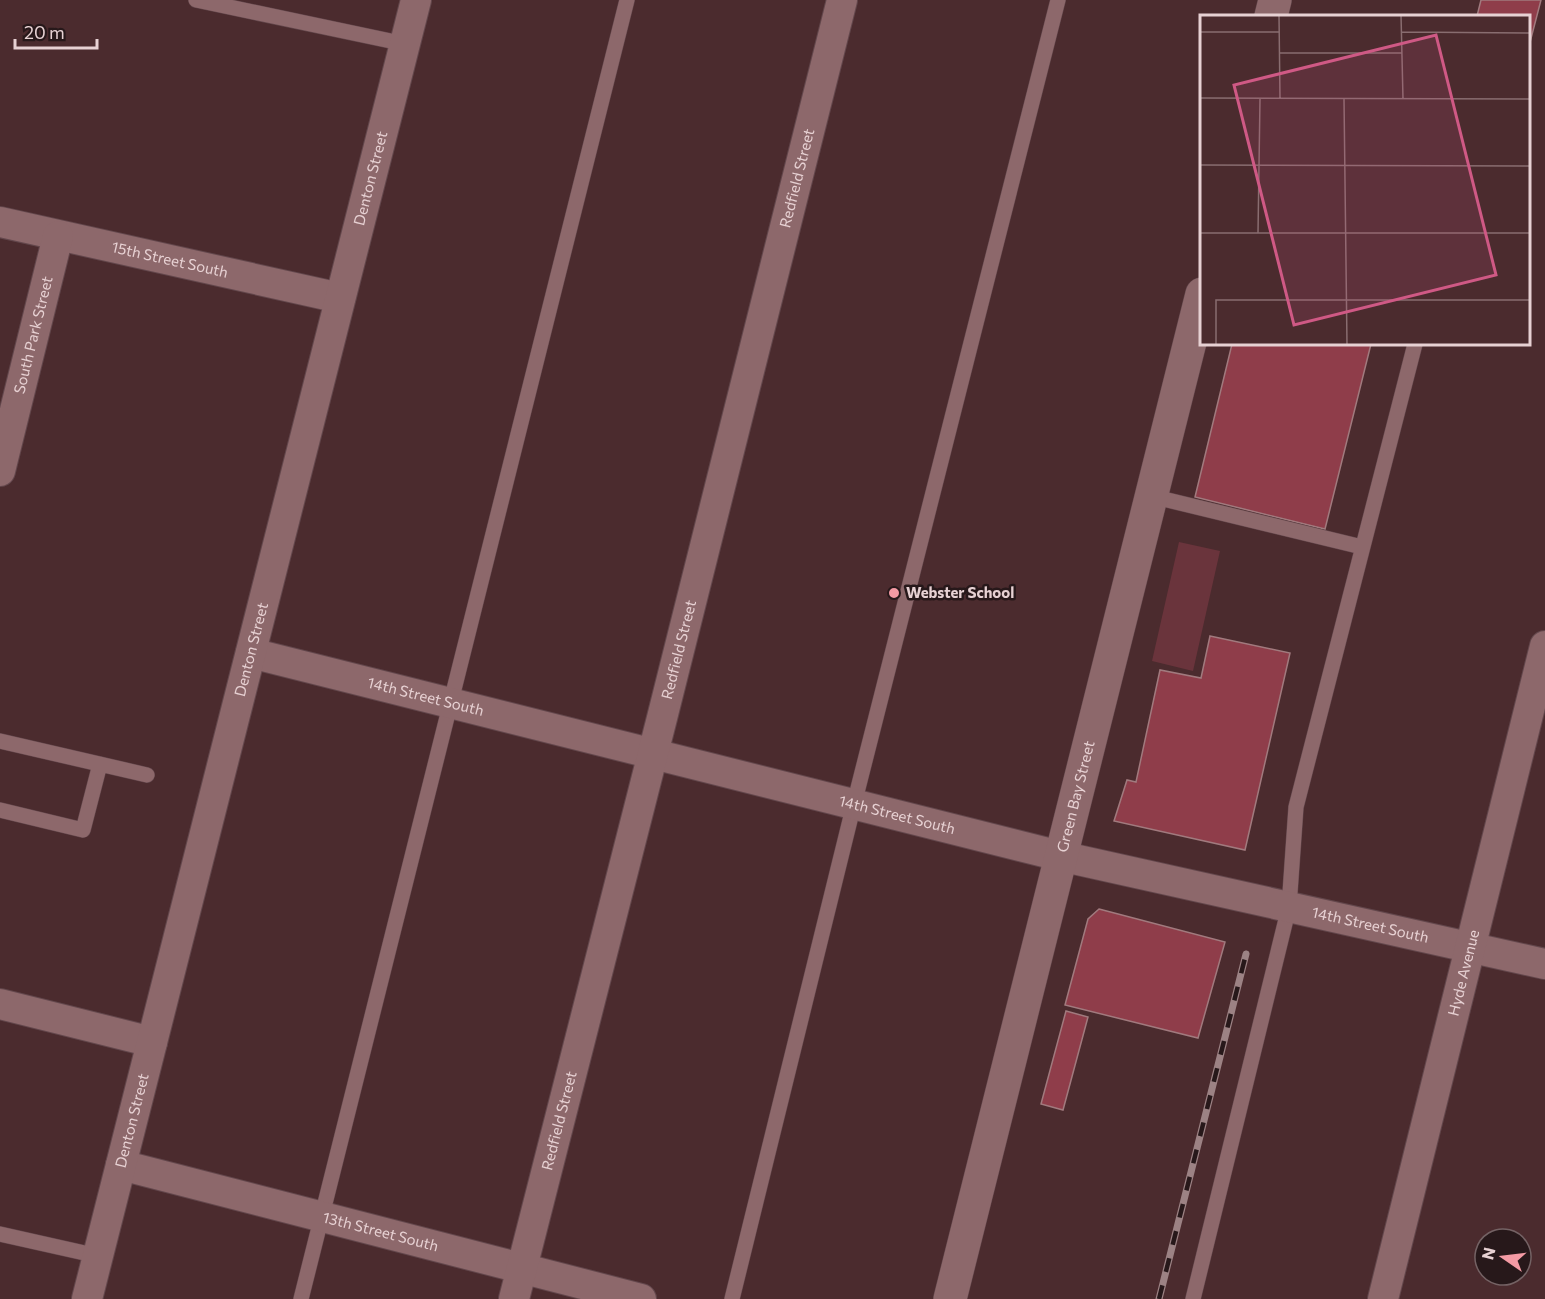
<svg xmlns="http://www.w3.org/2000/svg" width="1545" height="1299" font-family="Commissioner,sans-serif">
	<style>
		.green { fill: #6a343c }
		.building { fill: #8f3d4a; stroke: #a17a7e; stroke-width: 1.5 }
		.lines { fill: none; stroke-linecap: round; stroke-linejoin: round }
		.lane-casing { stroke: #63474c; stroke-width: 16 }
		.street-casing { stroke: #63474c; stroke-width: 32 }
		.secondary-casing { stroke: #63474c; stroke-width: 34 }
		.lane { stroke: #8d686b; stroke-width: 15 }
		.street { stroke: #8d686b; stroke-width: 30 }
		.secondary { stroke: #8d686b; stroke-width: 33 }
		.rail-casing { stroke: #9c8284; stroke-width: 7 }
		.rail { stroke: #27181a; stroke-width: 4.5; stroke-dasharray: 14; stroke-linecap: butt }
		.poi-dot { fill: #f49aa4; stroke: #27181a; stroke-width: 2 }
		.labels { text-anchor: middle; stroke-width: 5; stroke-linejoin: round; paint-order: stroke }
		.street-label { font-size: 15px; fill: #e7d1d3; stroke: #27181a }
		.poi-label { font-size: 15px; font-weight: bold; fill: #e7d1d3; stroke: #27181a; text-anchor: start }
		.inset-road { fill: none; stroke: #896d70; stroke-width: 1.5 }
		.view { fill: #cf5985; fill-opacity: 0.15; stroke: #cf5985; stroke-width: 3 }
		.inset-edge { fill: none; stroke: #e7d1d3; stroke-width: 3 }
	</style>
	<rect width="100%" height="100%" fill="#4b2b2e"/>
	<path class="green" d="M 1179,542 L 1220,551 L 1193,671 L 1152,661 Z"/>
	<path class="building" d="M 1481,0 L 1541,0 L 1528,50 L 1528,16 L 1477,16 Z
		M 1232,344 L 1371,344 L 1325,529 L 1195,497 Z
		M 1210,636 L 1290,653 L 1245,850 L 1114,821 L 1127,780 L 1136,782 L 1160,670 L 1201,678 Z
		M 1099,909 L 1225,942 L 1198,1038 L 1065,1005 L 1088,919 Z
		M 1066,1011 L 1088,1017 L 1063,1110 L 1041,1104 Z"/>
	<g class="lines">
		<g class="lane-casing">
			<path id="lane" d="M 196,0 L 405,44
				M 1151,496 L 1362,547
				M 0,741 L 147,775
				M 0,810 L 83,830 L 100,764
				M 0,1234 L 98,1256
				M 301,1299 L 627,0
				M 732,1299 L 854,804 L 1058,0
				M 1193,1299 L 1289,907 L 1296,807 L 1415,344"/>
		</g>
		<g class="street-casing">
			<g id="street">
				<path id="s1" d="M 0,222 L 340,298"/>
				<path id="s2" d="M 0,471 L 58,236"/>
				<path id="s3" d="M 251,653 L 1060,856 L 1545,964"/>
				<path d="M 0,1004 L 152,1042"/>
				<path id="s4" d="M 121,1165 L 641,1299"/>
				<path id="s5" d="M 87,1299 L 416,0"/>
				<path id="s6" d="M 514,1299 L 662,718 L 842,0"/>
				<path id="s7" d="M 1383,1299 L 1545,646"/>
			</g>
		</g>
		<g class="secondary-casing">
			<g id="secondary">
				<path d="M 1271,16 L 1275,0"/>
				<path id="s8" d="M 950,1299 L 1202,294"/>
			</g>
		</g>
		<use href="#lane" class="lane"/>
		<use href="#street" class="street"/>
		<use href="#secondary" class="secondary"/>
		<g class="rail-casing">
			<path id="rail" d="M 1159,1299 L 1246,954"/>
		</g>
		<use href="#rail" class="rail"/>
	</g>
	<circle class="poi-dot" cx="894" cy="593" r="6"/>
	<g class="labels">
		<g class="street-label">
			<text dy="5" stroke="none"><textPath href="#s5" startOffset="1156">Denton Street</textPath></text>
			<text dy="5" stroke="none"><textPath href="#s6" startOffset="1156">Redfield Street</textPath></text>
			<text dy="5" stroke="none"><textPath href="#s1" startOffset="174">15th Street South</textPath></text>
			<text dy="5" stroke="none"><textPath href="#s2" startOffset="140">South Park Street</textPath></text>
			<text dy="5" stroke="none"><textPath href="#s5" startOffset="670">Denton Street</textPath></text>
			<text dy="5" stroke="none"><textPath href="#s6" startOffset="670">Redfield Street</textPath></text>
			<text dy="5" stroke="none"><textPath href="#s3" startOffset="180">14th Street South</textPath></text>
			<text dy="5" stroke="none"><textPath href="#s8" startOffset="518">Green Bay Street</textPath></text>
			<text dy="5" stroke="none"><textPath href="#s3" startOffset="666">14th Street South</textPath></text>
			<text dy="5" stroke="none"><textPath href="#s3" startOffset="1152">14th Street South</textPath></text>
			<text dy="5" stroke="none"><textPath href="#s7" startOffset="336">Hyde Avenue</textPath></text>
			<text dy="5" stroke="none"><textPath href="#s5" startOffset="184">Denton Street</textPath></text>
			<text dy="5" stroke="none"><textPath href="#s6" startOffset="184">Redfield Street</textPath></text>
			<text dy="5" stroke="none"><textPath href="#s4" startOffset="268">13th Street South</textPath></text>
		</g>
		<g class="poi-label">
			<text x="906" y="598">Webster School</text>
		</g>
	</g>
	<g transform="translate(1200 15)">
		<rect width="330" height="330" fill="#4b2b2e"/>
		<path class="inset-road" d="M 79,0 L 80,84M 201,0 L 203,84M 0,17 L 79,17M 201,17 L 330,18M 80,38 L 202,38M 0,83 L 330,84M 144,84 L 147,330M 0,150 L 330,151M 0,218 L 330,218M 58,218 L 60,84M 16,330 L 16,285 L 330,285"/>
		<path class="view" d="M 236,20 L 296,260 L 94,310 L 34,70 Z"/>
		<rect width="330" height="330" class="inset-edge"/>
	</g>
	<g transform="translate(1503 1257) rotate(284)"><circle r="28" fill="#27181a" stroke="#746264" stroke-width="1.5"/>
	<path d="M0-4.5L10 22L0 15L-10 22Z" fill="#f49aa4"/>
	<text y="-9" font-size="16" font-weight="bold" text-anchor="middle" fill="#e7d1d3">N</text>
	</g>
	<path d="M15 39v9h82v-9" fill="none" stroke="#e7d1d3" stroke-width="3"/>
	<text x="24" y="39" font-size="18" fill="#e7d1d3" stroke="#27181a" stroke-width="4.5" paint-order="stroke">20 m</text>
</svg>
